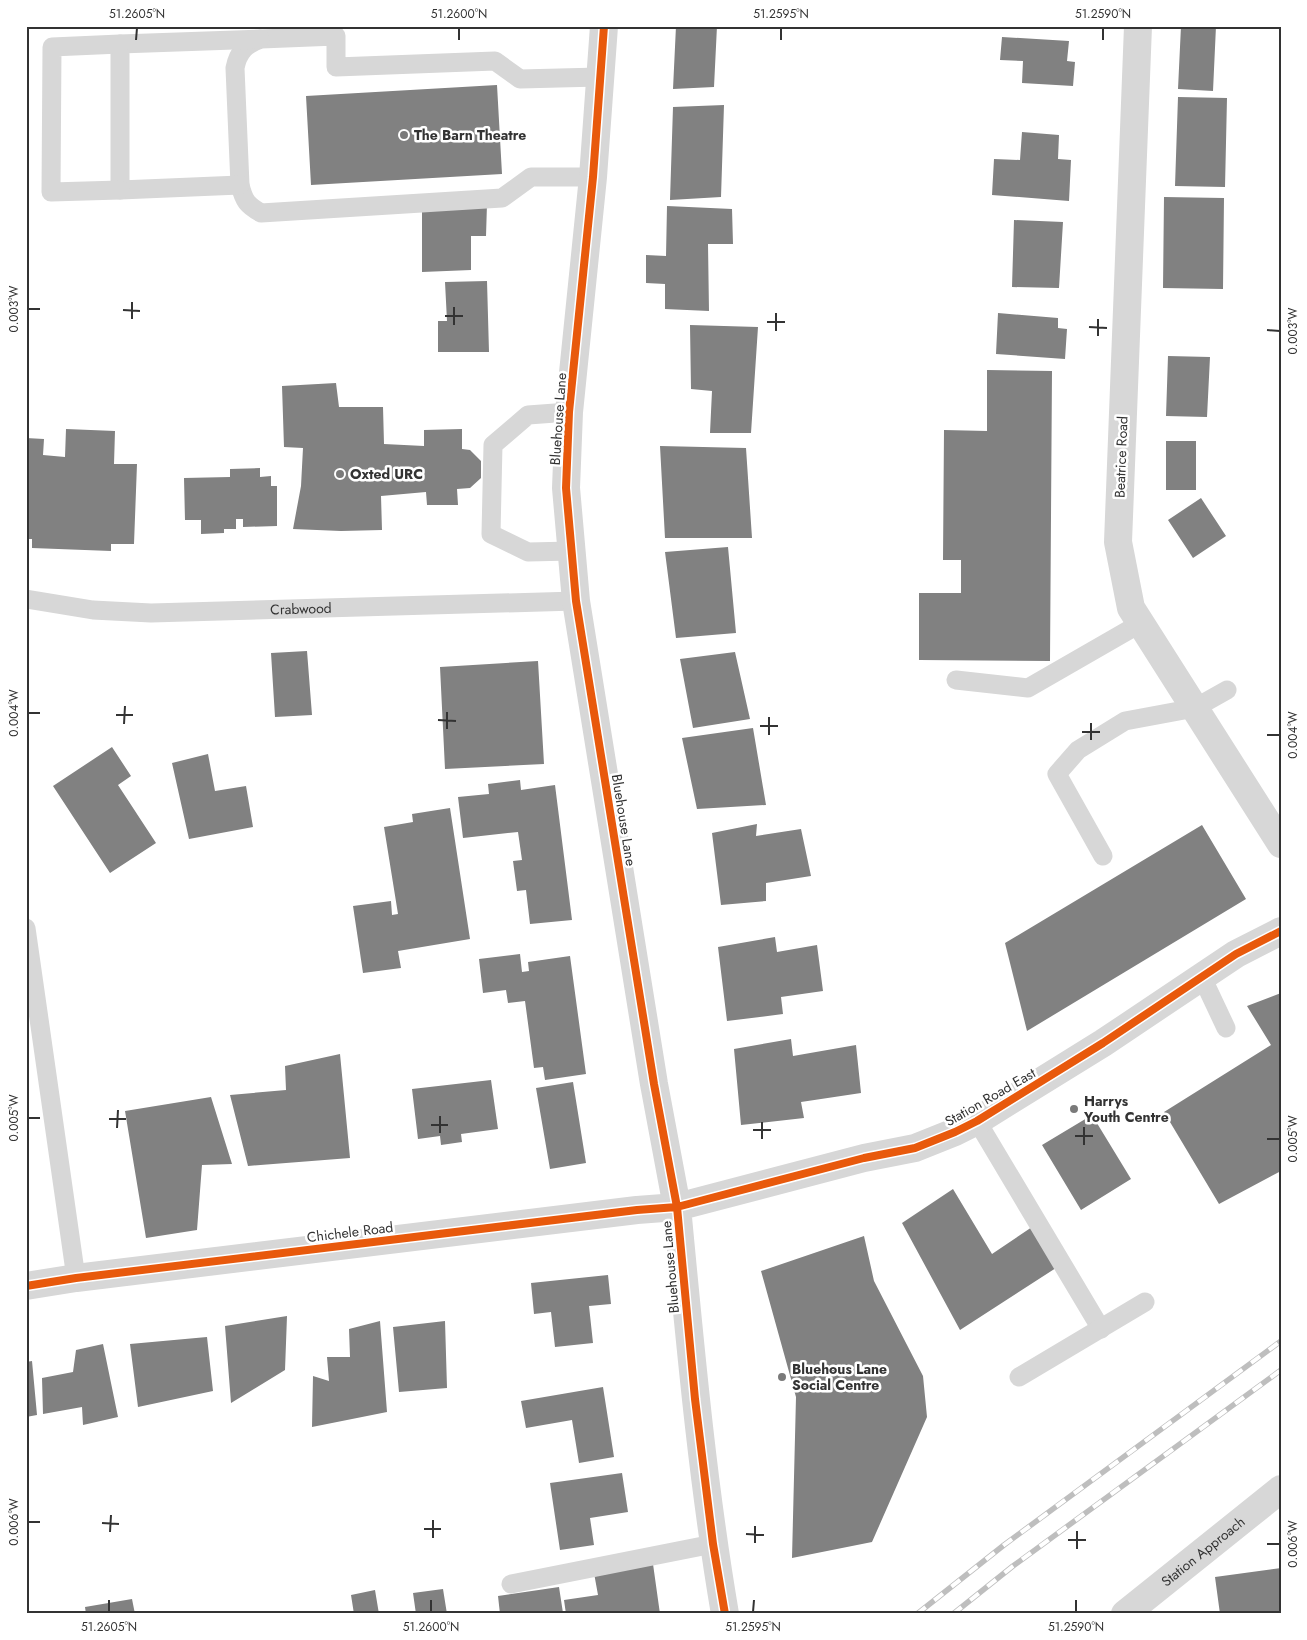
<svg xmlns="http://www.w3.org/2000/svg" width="1307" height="1640" font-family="Jost,sans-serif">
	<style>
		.building { fill: #818181 }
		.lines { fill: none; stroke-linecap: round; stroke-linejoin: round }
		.service { stroke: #d7d7d7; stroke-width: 19 }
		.minor { stroke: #d7d7d7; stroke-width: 28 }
		.tertiary { stroke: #d7d7d7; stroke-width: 28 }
		.rail-casing { stroke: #bebebe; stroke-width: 5.5 }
		.rail { stroke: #fff; stroke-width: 4; stroke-dasharray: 11; stroke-linecap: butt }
		.cycleway-casing { stroke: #fff; stroke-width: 11 }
		.cycleway { stroke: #e8590c; stroke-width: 8 }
		.ticks { fill: none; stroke: #333; stroke-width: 2 }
		.poi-dot { fill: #7a7a7a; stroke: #fff; stroke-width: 2 }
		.labels { text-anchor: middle; stroke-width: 5; stroke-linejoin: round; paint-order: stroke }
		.poi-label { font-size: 14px; font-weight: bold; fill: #333; stroke: #fff; text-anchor: start }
		.street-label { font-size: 14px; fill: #333; stroke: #fff }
		.neatline { fill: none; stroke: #333; stroke-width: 2 }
		.ticks-label { font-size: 12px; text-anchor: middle; fill: #333 }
	</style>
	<rect width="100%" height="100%" fill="#fff"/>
	<path class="building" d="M 676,26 L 717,26 L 714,87 L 673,89 Z
		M 1181,26 L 1216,26 L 1213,91 L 1178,89 Z
		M 1002,37 L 1069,41 L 1067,61 L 1075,62 L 1073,86 L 1022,83 L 1023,61 L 1000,60 Z
		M 497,85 L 502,174 L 311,185 L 306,96 Z
		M 1178,97 L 1227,98 L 1225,187 L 1175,186 Z
		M 724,105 L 721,197 L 670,200 L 673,107 Z
		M 1022,132 L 1059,135 L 1058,159 L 1071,160 L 1069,201 L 992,195 L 994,159 L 1020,160 Z
		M 1164,197 L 1224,198 L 1223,289 L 1163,288 Z
		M 487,204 L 486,236 L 471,236 L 471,270 L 422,272 L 422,206 Z
		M 667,206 L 732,209 L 733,244 L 708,244 L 709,311 L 665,309 L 665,284 L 646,283 L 646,255 L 666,256 Z
		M 1014,220 L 1063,222 L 1059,288 L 1012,287 Z
		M 487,281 L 489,352 L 438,352 L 438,321 L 447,321 L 445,282 Z
		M 998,313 L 1058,318 L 1058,328 L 1067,329 L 1065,359 L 996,354 Z
		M 690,325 L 758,327 L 751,433 L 710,433 L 712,391 L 691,389 Z
		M 1168,356 L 1210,357 L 1207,417 L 1166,416 Z
		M 987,370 L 1052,371 L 1050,661 L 919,660 L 919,593 L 961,593 L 961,560 L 943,560 L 944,430 L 987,431 Z
		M 336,383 L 339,407 L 383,407 L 384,444 L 424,446 L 424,430 L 462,429 L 462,449 L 470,450 L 481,461 L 481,478 L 470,488 L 457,489 L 458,505 L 427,505 L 426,492 L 381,496 L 382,530 L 341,531 L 293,529 L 301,486 L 303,448 L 284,447 L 282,386 Z
		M 66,429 L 115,431 L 114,464 L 137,464 L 134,544 L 111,544 L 111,551 L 32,548 L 32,539 L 26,539 L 26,438 L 44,439 L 43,455 L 65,457 Z
		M 1166,441 L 1196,441 L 1196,490 L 1166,490 Z
		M 660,446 L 746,448 L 752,538 L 665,538 Z
		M 260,468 L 260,477 L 271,476 L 271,486 L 277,486 L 277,526 L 243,527 L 243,519 L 236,519 L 236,529 L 224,529 L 224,533 L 201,534 L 201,520 L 185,520 L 184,478 L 230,477 L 230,469 Z
		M 1201,498 L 1226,536 L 1193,558 L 1168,520 Z
		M 728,547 L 736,633 L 676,638 L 665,552 Z
		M 307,651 L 312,715 L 275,717 L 271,653 Z
		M 735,652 L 750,719 L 693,728 L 680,659 Z
		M 538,661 L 544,764 L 445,769 L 440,667 Z
		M 753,728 L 766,805 L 697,809 L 682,738 Z
		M 112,747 L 131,776 L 118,785 L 156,843 L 110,873 L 53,786 Z
		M 208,754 L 215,791 L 246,786 L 253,827 L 189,839 L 172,763 Z
		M 520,780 L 521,790 L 555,785 L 572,920 L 530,924 L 526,890 L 517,891 L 513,861 L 522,860 L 518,832 L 463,838 L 458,797 L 489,794 L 488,784 Z
		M 450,808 L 470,939 L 398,951 L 401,968 L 363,973 L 353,906 L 391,901 L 392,915 L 398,914 L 384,827 L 413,822 L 412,814 Z
		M 757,824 L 756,836 L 801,829 L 811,876 L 766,883 L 766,901 L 721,905 L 712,833 Z
		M 1202,825 L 1246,899 L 1027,1031 L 1005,943 Z
		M 775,937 L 777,952 L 817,945 L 823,991 L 781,997 L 783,1014 L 727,1021 L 718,947 Z
		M 520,954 L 522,972 L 529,971 L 528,962 L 570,956 L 586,1074 L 545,1080 L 543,1067 L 534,1068 L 525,1001 L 508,1003 L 506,990 L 483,993 L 479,959 Z
		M 1281,993 L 1281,1171 L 1219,1204 L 1164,1112 L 1271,1045 L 1247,1006 Z
		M 791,1039 L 793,1056 L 856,1045 L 861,1093 L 801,1102 L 804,1118 L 741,1125 L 734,1049 Z
		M 340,1054 L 350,1158 L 248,1166 L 230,1095 L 286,1090 L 285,1066 Z
		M 491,1080 L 498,1129 L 461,1134 L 462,1142 L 441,1145 L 440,1136 L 418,1139 L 412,1089 Z
		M 573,1082 L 586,1163 L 550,1169 L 536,1088 Z
		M 211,1097 L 232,1164 L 202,1165 L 197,1230 L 146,1238 L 125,1111 Z
		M 1092,1115 L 1131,1179 L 1081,1210 L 1042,1145 Z
		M 953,1189 L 992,1254 L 1032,1227 L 1059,1266 L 960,1330 L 902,1223 Z
		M 864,1236 L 874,1281 L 923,1376 L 927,1417 L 872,1542 L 792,1558 L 796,1397 L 761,1271 Z
		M 608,1275 L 611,1304 L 589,1306 L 593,1343 L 555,1347 L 551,1312 L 534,1314 L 531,1283 Z
		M 287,1316 L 285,1370 L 231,1403 L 225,1326 Z
		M 380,1321 L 387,1412 L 312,1427 L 313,1376 L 329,1381 L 327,1357 L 350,1357 L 349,1329 Z
		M 445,1321 L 447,1388 L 399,1392 L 393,1327 Z
		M 207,1337 L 213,1391 L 138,1407 L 130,1344 Z
		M 103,1344 L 118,1417 L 83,1425 L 82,1407 L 43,1414 L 42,1378 L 73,1372 L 76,1350 Z
		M 32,1361 L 37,1415 L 26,1417 L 26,1362 Z
		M 603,1387 L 614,1457 L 579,1463 L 572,1420 L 526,1428 L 521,1401 Z
		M 622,1473 L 628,1512 L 590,1518 L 594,1545 L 560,1550 L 550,1483 Z
		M 653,1564 L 660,1614 L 566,1614 L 564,1600 L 598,1595 L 594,1573 Z
		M 1281,1568 L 1281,1614 L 1220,1614 L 1215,1577 Z
		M 559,1587 L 563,1613 L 500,1614 L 498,1596 Z
		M 443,1589 L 447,1614 L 416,1614 L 413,1593 Z
		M 375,1590 L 379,1614 L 354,1614 L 351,1595 Z
		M 132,1599 L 135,1614 L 86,1614 L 85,1607 Z"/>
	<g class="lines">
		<g class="service">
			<path d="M 593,177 L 531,177 L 502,198 L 261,213 C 247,205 244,201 240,185 L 235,68 C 238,52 246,44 261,39 L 336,36 L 336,67 L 495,61 L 520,79 L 599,77"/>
			<path d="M 240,185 L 120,190 L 120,44 L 260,39"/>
			<path d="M 120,190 L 51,192 L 52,47 L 120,44"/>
			<path d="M 569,412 L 528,415 L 493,445 L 491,534 L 528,552 L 572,551"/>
			<path id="s1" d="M 26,599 L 93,610 L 151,613 L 576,601"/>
			<path d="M 956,680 L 1028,688 L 1141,623"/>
			<path d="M 1103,856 L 1057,774 L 1078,750 L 1125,721 L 1195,708 L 1227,690"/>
			<path d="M 26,928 L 76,1278"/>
			<path d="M 1202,977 L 1226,1028"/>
			<path d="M 977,1121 L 1101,1329"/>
			<path d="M 1019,1377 L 1145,1302"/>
			<path d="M 511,1584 L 713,1544"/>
		</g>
		<g class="minor">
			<path d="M 1138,26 L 1118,542 L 1131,608 L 1281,844"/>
			<path d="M 26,1286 L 76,1278 L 637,1210 L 677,1207 L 654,1084 L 576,601 L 566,488 L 569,412 L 593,177 L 604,26"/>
			<path id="s2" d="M 1125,1614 L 1281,1489"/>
		</g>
		<path class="tertiary" d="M 725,1614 C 702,1479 690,1343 677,1207 L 864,1158 L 915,1148 L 955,1132 L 977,1121 L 1103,1043 L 1236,954 L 1281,931"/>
		<g class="rail-casing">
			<path id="rail" d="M 917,1614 L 1004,1545 L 1281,1341
				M 953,1614 L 1013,1566 L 1281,1370"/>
		</g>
		<use href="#rail" class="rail"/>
		<g class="cycleway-casing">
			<path id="cycleway" d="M 604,26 L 593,177 L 569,412 L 566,488 L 576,601 L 654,1084 L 677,1207 L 695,1399 L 713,1544 L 725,1614
				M 26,1286 L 76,1278 L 637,1210 L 677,1207 L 864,1158 L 915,1148 L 955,1132 L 977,1121 L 1103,1043 L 1236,954 L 1281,931"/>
		</g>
		<use href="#cycleway" class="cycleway"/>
	</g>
	<path class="ticks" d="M 136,40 L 137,28M 459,40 L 459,28M 781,40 L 781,28M 1103,40 L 1103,28M 28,309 L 40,309M 123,310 L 140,311M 445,316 L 463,316M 132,319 L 132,302M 767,322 L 785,322M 454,325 L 454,307M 1089,327 L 1107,328M 1267,330 L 1280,331M 776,331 L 776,313M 1098,336 L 1098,319M 28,713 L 40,713M 116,715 L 133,715M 438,720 L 456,721M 124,724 L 125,706M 760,726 L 778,726M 447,729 L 447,712M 1082,732 L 1100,732M 769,735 L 769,717M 1267,735 L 1280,735M 1091,740 L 1091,723M 28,1118 L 40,1118M 109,1119 L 126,1119M 431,1125 L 448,1125M 117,1128 L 118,1110M 753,1130 L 771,1130M 440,1133 L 440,1116M 1075,1136 L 1093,1136M 762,1139 L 762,1122M 1267,1139 L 1280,1139M 1084,1145 L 1084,1127M 28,1522 L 40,1522M 102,1523 L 119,1524M 424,1529 L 441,1529M 110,1532 L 111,1515M 746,1534 L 764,1535M 433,1538 L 433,1520M 1068,1540 L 1086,1540M 755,1543 L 755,1526M 1267,1544 L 1280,1544M 1077,1549 L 1077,1531M 109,1612 L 109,1600M 431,1612 L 431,1600M 753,1612 L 754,1600M 1076,1612 L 1076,1600"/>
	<g class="poi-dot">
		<circle cx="404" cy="135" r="5"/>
		<circle cx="340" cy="474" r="5"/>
		<circle cx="1074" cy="1109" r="5"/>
		<circle cx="782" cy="1377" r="5"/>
	</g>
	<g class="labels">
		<g class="poi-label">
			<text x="414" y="140">The Barn Theatre</text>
			<text x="350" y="479">Oxted URC</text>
			<text x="1084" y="1106">Harrys<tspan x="1084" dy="16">Youth Centre</tspan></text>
			<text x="792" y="1374">Bluehous Lane<tspan x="792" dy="16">Social Centre</tspan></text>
		</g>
		<g class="street-label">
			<text transform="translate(558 419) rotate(-86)" y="5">Bluehouse Lane</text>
			<text transform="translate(1121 457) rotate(-88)" y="5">Beatrice Road</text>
			<text dy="5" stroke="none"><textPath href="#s1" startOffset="276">Crabwood</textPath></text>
			<text transform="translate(624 820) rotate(81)" y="5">Bluehouse Lane</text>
			<text transform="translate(990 1097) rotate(-30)" y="5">Station Road East</text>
			<text transform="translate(350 1232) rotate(-7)" y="5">Chichele Road</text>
			<text transform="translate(670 1267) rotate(-95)" y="5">Bluehouse Lane</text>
			<text dy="5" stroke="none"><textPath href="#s2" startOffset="100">Station Approach</textPath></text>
		</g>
	</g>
	<rect width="1307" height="1640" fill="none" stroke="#ffffff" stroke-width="55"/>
	<rect x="28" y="28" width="1252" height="1584" class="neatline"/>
	<g class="ticks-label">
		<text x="137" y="18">51.2605°N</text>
		<text x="459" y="18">51.2600°N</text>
		<text x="781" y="18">51.2595°N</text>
		<text x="1103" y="18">51.2590°N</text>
		<text transform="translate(14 309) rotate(-90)" y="4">0.003°W</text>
		<text transform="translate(1293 331) rotate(-90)" y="4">0.003°W</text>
		<text transform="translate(14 713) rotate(-90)" y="4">0.004°W</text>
		<text transform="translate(1293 735) rotate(-90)" y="4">0.004°W</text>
		<text transform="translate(14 1118) rotate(-90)" y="4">0.005°W</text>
		<text transform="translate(1293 1139) rotate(-90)" y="4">0.005°W</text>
		<text transform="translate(14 1522) rotate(-90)" y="4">0.006°W</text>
		<text transform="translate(1293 1544) rotate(-90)" y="4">0.006°W</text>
		<text x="109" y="1631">51.2605°N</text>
		<text x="431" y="1631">51.2600°N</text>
		<text x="753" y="1631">51.2595°N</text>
		<text x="1076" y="1631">51.2590°N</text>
	</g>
</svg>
